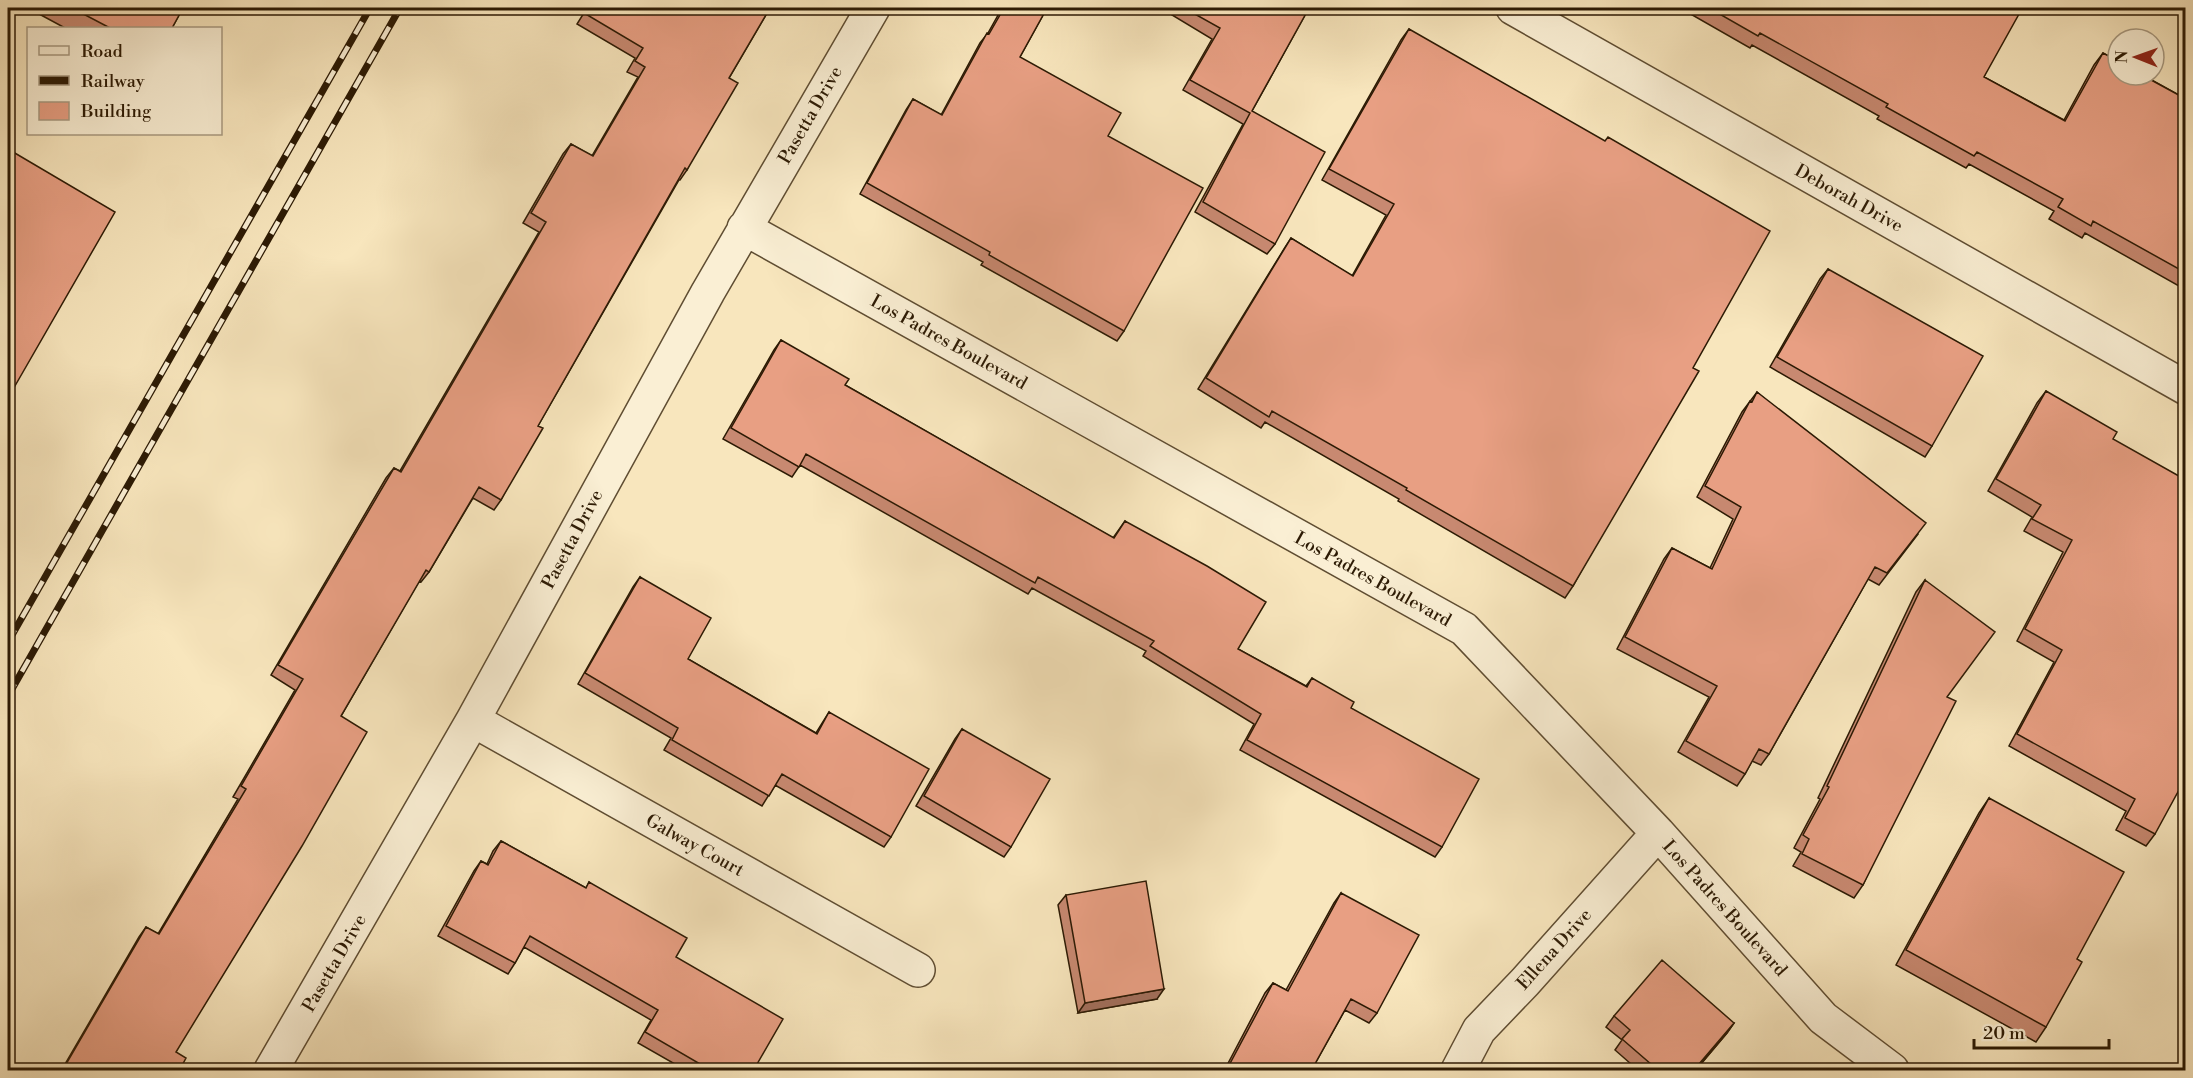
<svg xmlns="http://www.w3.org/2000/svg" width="2193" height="1078" font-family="'Libre Bodoni',serif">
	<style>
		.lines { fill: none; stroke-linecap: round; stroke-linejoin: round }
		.minor-casing { stroke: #5f4d32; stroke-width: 36 }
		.minor { stroke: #faefd4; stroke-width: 33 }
		.rail-casing { stroke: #2c1a04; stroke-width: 7 }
		.rail { stroke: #faefd4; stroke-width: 4.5; stroke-dasharray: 14; stroke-linecap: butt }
		.wall { fill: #c88971; stroke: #2c1a04; stroke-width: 1.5 }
		.shaded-wall { fill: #a26f5c; stroke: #2c1a04; stroke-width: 1.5 }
		.building { fill: #e89f83; stroke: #2c1a04; stroke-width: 1.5 }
		.labels { text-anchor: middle; stroke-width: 6; stroke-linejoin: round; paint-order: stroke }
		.street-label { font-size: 18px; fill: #2c1a04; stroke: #faefd4 }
	</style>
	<rect width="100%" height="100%" fill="#f8e6bd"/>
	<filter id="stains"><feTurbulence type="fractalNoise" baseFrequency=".00333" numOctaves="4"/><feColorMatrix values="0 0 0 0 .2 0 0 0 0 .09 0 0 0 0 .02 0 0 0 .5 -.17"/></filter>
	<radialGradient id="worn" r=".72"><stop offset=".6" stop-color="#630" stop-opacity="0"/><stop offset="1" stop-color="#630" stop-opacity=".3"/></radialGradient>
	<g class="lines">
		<g class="minor-casing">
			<path id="minor" d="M 1513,8 L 2186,388
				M 744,228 L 1464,629 L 1658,833 L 1823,1018 L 1892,1070
				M 473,720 L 918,970
				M 271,1070 L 473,720 L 708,292 L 873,8
				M 1458,1070 L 1479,1030 L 1525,982 L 1658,833"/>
		</g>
		<use href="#minor" class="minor"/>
		<g class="rail-casing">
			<path id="rail" d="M 8,642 L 370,8
				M 8,696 L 400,8"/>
		</g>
		<use href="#rail" class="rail"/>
	</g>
	<path class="wall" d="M 28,8 L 183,8 L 172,28 L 65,28 Z
		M 587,8 L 770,8 L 729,78 L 687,170 L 680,180 L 679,180 L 538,426 L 501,500 L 494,510 L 473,498 L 429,572 L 421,582 L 419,581 L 341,716 L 176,1052 L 179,1071 L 61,1071 L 139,937 L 146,927 L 158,934 L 238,799 L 233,797 L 295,690 L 271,675 L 386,478 L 394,468 L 400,471 L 539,232 L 523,223 L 563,154 L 571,144 L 592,156 L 638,77 L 627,72 L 635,58 L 577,24 Z
		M 1002,8 L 1047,8 L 1020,57 L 1108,136 L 1124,331 L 1117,341 L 981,265 L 983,262 L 860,194 L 906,110 L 913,99 L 941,115 L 980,43 L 988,33 Z
		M 1176,8 L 1309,8 L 1252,111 L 1275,244 L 1267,254 L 1195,212 L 1243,124 L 1183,90 L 1212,39 L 1172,15 Z
		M 1680,8 L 2008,8 L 1984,77 L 2064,120 L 2094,65 L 2103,53 L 2186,99 L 2186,290 L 2085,233 L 2082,238 L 2049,219 L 2054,211 L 1969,164 L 1966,168 L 1877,119 L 1879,116 L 1752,45 L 1750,48 Z
		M 2172,8 L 2186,8 L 2186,15 Z
		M 1409,29 L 1693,368 L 1573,586 L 1565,598 L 1398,501 L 1399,499 L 1265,422 L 1261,428 L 1198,389 L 1284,249 L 1291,238 L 1352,276 L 1386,215 L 1322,180 L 1401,40 Z
		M 1828,269 L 1932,446 L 1925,457 L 1770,367 L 1820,279 Z
		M 781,340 L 845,385 L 1113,538 L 1125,521 L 1238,649 L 1306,686 L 1312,678 L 1351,708 L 1442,847 L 1435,857 L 1240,750 L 1254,724 L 1143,656 L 1146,651 L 1032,588 L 1028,594 L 800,465 L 792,477 L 723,439 L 774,350 Z
		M 2046,391 L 2113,439 L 2155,834 L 2146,846 L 2116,830 L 2126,811 L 2009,746 L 2054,662 L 2017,641 L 2063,552 L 2024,531 L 2032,517 L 1988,491 L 2037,403 Z
		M 1757,392 L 1918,534 L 1879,585 L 1868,579 L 1769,754 L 1761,765 L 1752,761 L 1745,774 L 1737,786 L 1678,752 L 1709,697 L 1617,649 L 1664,559 L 1672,548 L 1710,568 L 1733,519 L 1697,497 L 1742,412 Z
		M 640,577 L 688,659 L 816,733 L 829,712 L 891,837 L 884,847 L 775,785 L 762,806 L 664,750 L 671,738 L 578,684 L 633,587 Z
		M 1925,580 L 1947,697 L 1863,885 L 1854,898 L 1793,866 L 1801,852 L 1794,848 L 1820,799 L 1818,798 L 1916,592 Z
		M 962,729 L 1011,847 L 1004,857 L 916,806 L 955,739 Z
		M 1989,798 L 2046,1027 L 2036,1042 L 1896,965 L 1979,813 Z
		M 501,841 L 586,888 L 589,882 L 676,957 L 753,1071 L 687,1071 L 638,1043 L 651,1020 L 524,947 L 515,963 L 508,974 L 438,936 L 474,871 L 481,861 L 487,864 L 493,851 Z
		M 1341,893 L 1377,1013 L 1369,1023 L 1345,1010 L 1311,1071 L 1224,1071 L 1265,993 L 1273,983 L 1286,990 L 1334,903 Z
		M 1066,895 L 1157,999 L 1078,1013 L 1058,905 Z
		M 1614,1016 L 1734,1023 L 1727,1033 L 1695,1071 L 1639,1071 L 1615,1050 L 1622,1040 L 1606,1027 Z"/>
	<path class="shaded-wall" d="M 1164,989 L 1157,999 L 1078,1013 L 1085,1003 Z
		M 1734,1023 L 1727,1033 L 1695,1071 L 1693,1071 Z"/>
	<path class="building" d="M 72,8 L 183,8 L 172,28 L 110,28 Z
		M 588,8 L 770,8 L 729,78 L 738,83 L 687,170 L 685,168 L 538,426 L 543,428 L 501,500 L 479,487 L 429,572 L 426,570 L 341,716 L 367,732 L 302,846 L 176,1052 L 186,1058 L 179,1071 L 62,1071 L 146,927 L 159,934 L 246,789 L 241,786 L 303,679 L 278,665 L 394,468 L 401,472 L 546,222 L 531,213 L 571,144 L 593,156 L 645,67 L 635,61 L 643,48 L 584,13 Z
		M 1004,8 L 1047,8 L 1020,57 L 1121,113 L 1108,136 L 1203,188 L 1124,331 L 989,255 L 990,252 L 867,183 L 913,99 L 942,115 L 987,33 L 989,34 Z
		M 1184,8 L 1309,8 L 1252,111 L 1325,152 L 1275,244 L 1203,202 L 1250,113 L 1190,80 L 1220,28 Z
		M 1709,8 L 2008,8 L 2019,14 L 1984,77 L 2065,121 L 2103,53 L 2118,61 L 2118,75 L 2142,75 L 2186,99 L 2186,273 L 2093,221 L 2091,226 L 2058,207 L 2063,199 L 1977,152 L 1974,156 L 1886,107 L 1888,104 L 1760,33 L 1758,36 Z
		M 1409,29 L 1605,141 L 1608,137 L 1770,231 L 1693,368 L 1699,371 L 1573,586 L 1406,490 L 1407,488 L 1272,411 L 1269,417 L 1206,378 L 1291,238 L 1353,276 L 1394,204 L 1329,169 Z
		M 8,149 L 115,212 L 8,398 Z
		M 1828,269 L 1983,356 L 1932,446 L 1777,357 Z
		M 781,340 L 849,379 L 845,385 L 1114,538 L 1125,521 L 1207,566 L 1266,602 L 1238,649 L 1307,687 L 1312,678 L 1354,702 L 1351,708 L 1479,779 L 1442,847 L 1247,740 L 1261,714 L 1150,646 L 1154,641 L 1038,577 L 1035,583 L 806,454 L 799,467 L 731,428 Z
		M 2046,391 L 2117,432 L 2113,439 L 2186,480 L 2186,777 L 2155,834 L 2125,818 L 2135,799 L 2017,734 L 2062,650 L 2025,629 L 2072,540 L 2032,519 L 2041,505 L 1996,479 Z
		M 1757,392 L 1926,523 L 1887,573 L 1875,567 L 1769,754 L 1759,749 L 1745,774 L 1686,741 L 1717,686 L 1625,637 L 1672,548 L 1712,569 L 1741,507 L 1705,486 L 1750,401 L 1752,402 Z
		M 640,577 L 711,618 L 688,659 L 817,734 L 829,712 L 929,769 L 891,837 L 782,774 L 769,796 L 672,740 L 678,728 L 585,673 Z
		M 1925,580 L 1995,632 L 1947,697 L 1956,701 L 1863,885 L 1802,854 L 1809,839 L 1803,835 L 1829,787 L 1827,786 Z
		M 962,729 L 1050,779 L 1011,847 L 924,796 Z
		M 1989,798 L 2124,872 L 2077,959 L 2082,962 L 2046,1027 L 1906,950 Z
		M 501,841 L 586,888 L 589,882 L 687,938 L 676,957 L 783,1019 L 753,1071 L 712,1071 L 645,1032 L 658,1010 L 530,936 L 515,963 L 446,926 L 481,861 L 488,865 Z
		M 1146,881 L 1164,989 L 1085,1003 L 1066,895 Z
		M 1341,893 L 1419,935 L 1377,1013 L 1351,999 L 1311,1071 L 1226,1071 L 1273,983 L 1288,991 Z
		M 1662,960 L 1734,1023 L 1693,1071 L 1675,1071 L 1670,1066 L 1666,1071 L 1659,1071 L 1622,1039 L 1630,1030 L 1614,1016 Z"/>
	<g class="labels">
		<g class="street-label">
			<text transform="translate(810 115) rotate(-60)" y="6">Pasetta Drive</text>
			<text transform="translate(1849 198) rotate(29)" y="6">Deborah Drive</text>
			<text transform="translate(949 342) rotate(29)" y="6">Los Padres Boulevard</text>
			<text transform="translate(572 539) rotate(-62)" y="6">Pasetta Drive</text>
			<text transform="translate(1373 579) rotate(29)" y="6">Los Padres Boulevard</text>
			<text transform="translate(695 845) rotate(29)" y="6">Galway Court</text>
			<text transform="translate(1725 908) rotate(48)" y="6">Los Padres Boulevard</text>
			<text transform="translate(1554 949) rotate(-48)" y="6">Ellena Drive</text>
			<text transform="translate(334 963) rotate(-60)" y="6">Pasetta Drive</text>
		</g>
	</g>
	<rect width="2193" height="1078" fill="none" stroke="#f8e6bd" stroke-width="30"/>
	<rect x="9" y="9" width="2175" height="1060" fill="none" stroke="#2c1a04" stroke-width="3"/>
	<rect x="15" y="15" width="2163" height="1048" fill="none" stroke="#2c1a04" stroke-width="1.5"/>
	<rect x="27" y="27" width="195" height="108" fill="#faefd4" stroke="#a89a81" stroke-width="1.5"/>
	<rect x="39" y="46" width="30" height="9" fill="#faefd4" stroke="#a89a81" stroke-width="1.5"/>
	<text x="81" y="57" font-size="18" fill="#2c1a04">Road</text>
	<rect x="39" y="76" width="30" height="9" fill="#2c1a04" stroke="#a89a81" stroke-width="1.5"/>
	<text x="81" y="87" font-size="18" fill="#2c1a04">Railway</text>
	<rect x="39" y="102" width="30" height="18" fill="#e89f83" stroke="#a89a81" stroke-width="1.5"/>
	<text x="81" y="117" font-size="18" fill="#2c1a04">Building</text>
	<g transform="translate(2136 57) rotate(271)"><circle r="28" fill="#faefd4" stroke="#a89a81" stroke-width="1.5"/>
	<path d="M0-4.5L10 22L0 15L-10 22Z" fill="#8f2418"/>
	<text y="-9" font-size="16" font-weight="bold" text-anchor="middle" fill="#2c1a04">N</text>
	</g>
	<path d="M1974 1039v9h135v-9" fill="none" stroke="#2c1a04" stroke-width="3"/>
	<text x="1983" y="1039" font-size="18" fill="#2c1a04" stroke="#faefd4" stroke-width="4.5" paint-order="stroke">20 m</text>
	<rect width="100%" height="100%" filter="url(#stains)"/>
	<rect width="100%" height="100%" fill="url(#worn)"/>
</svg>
